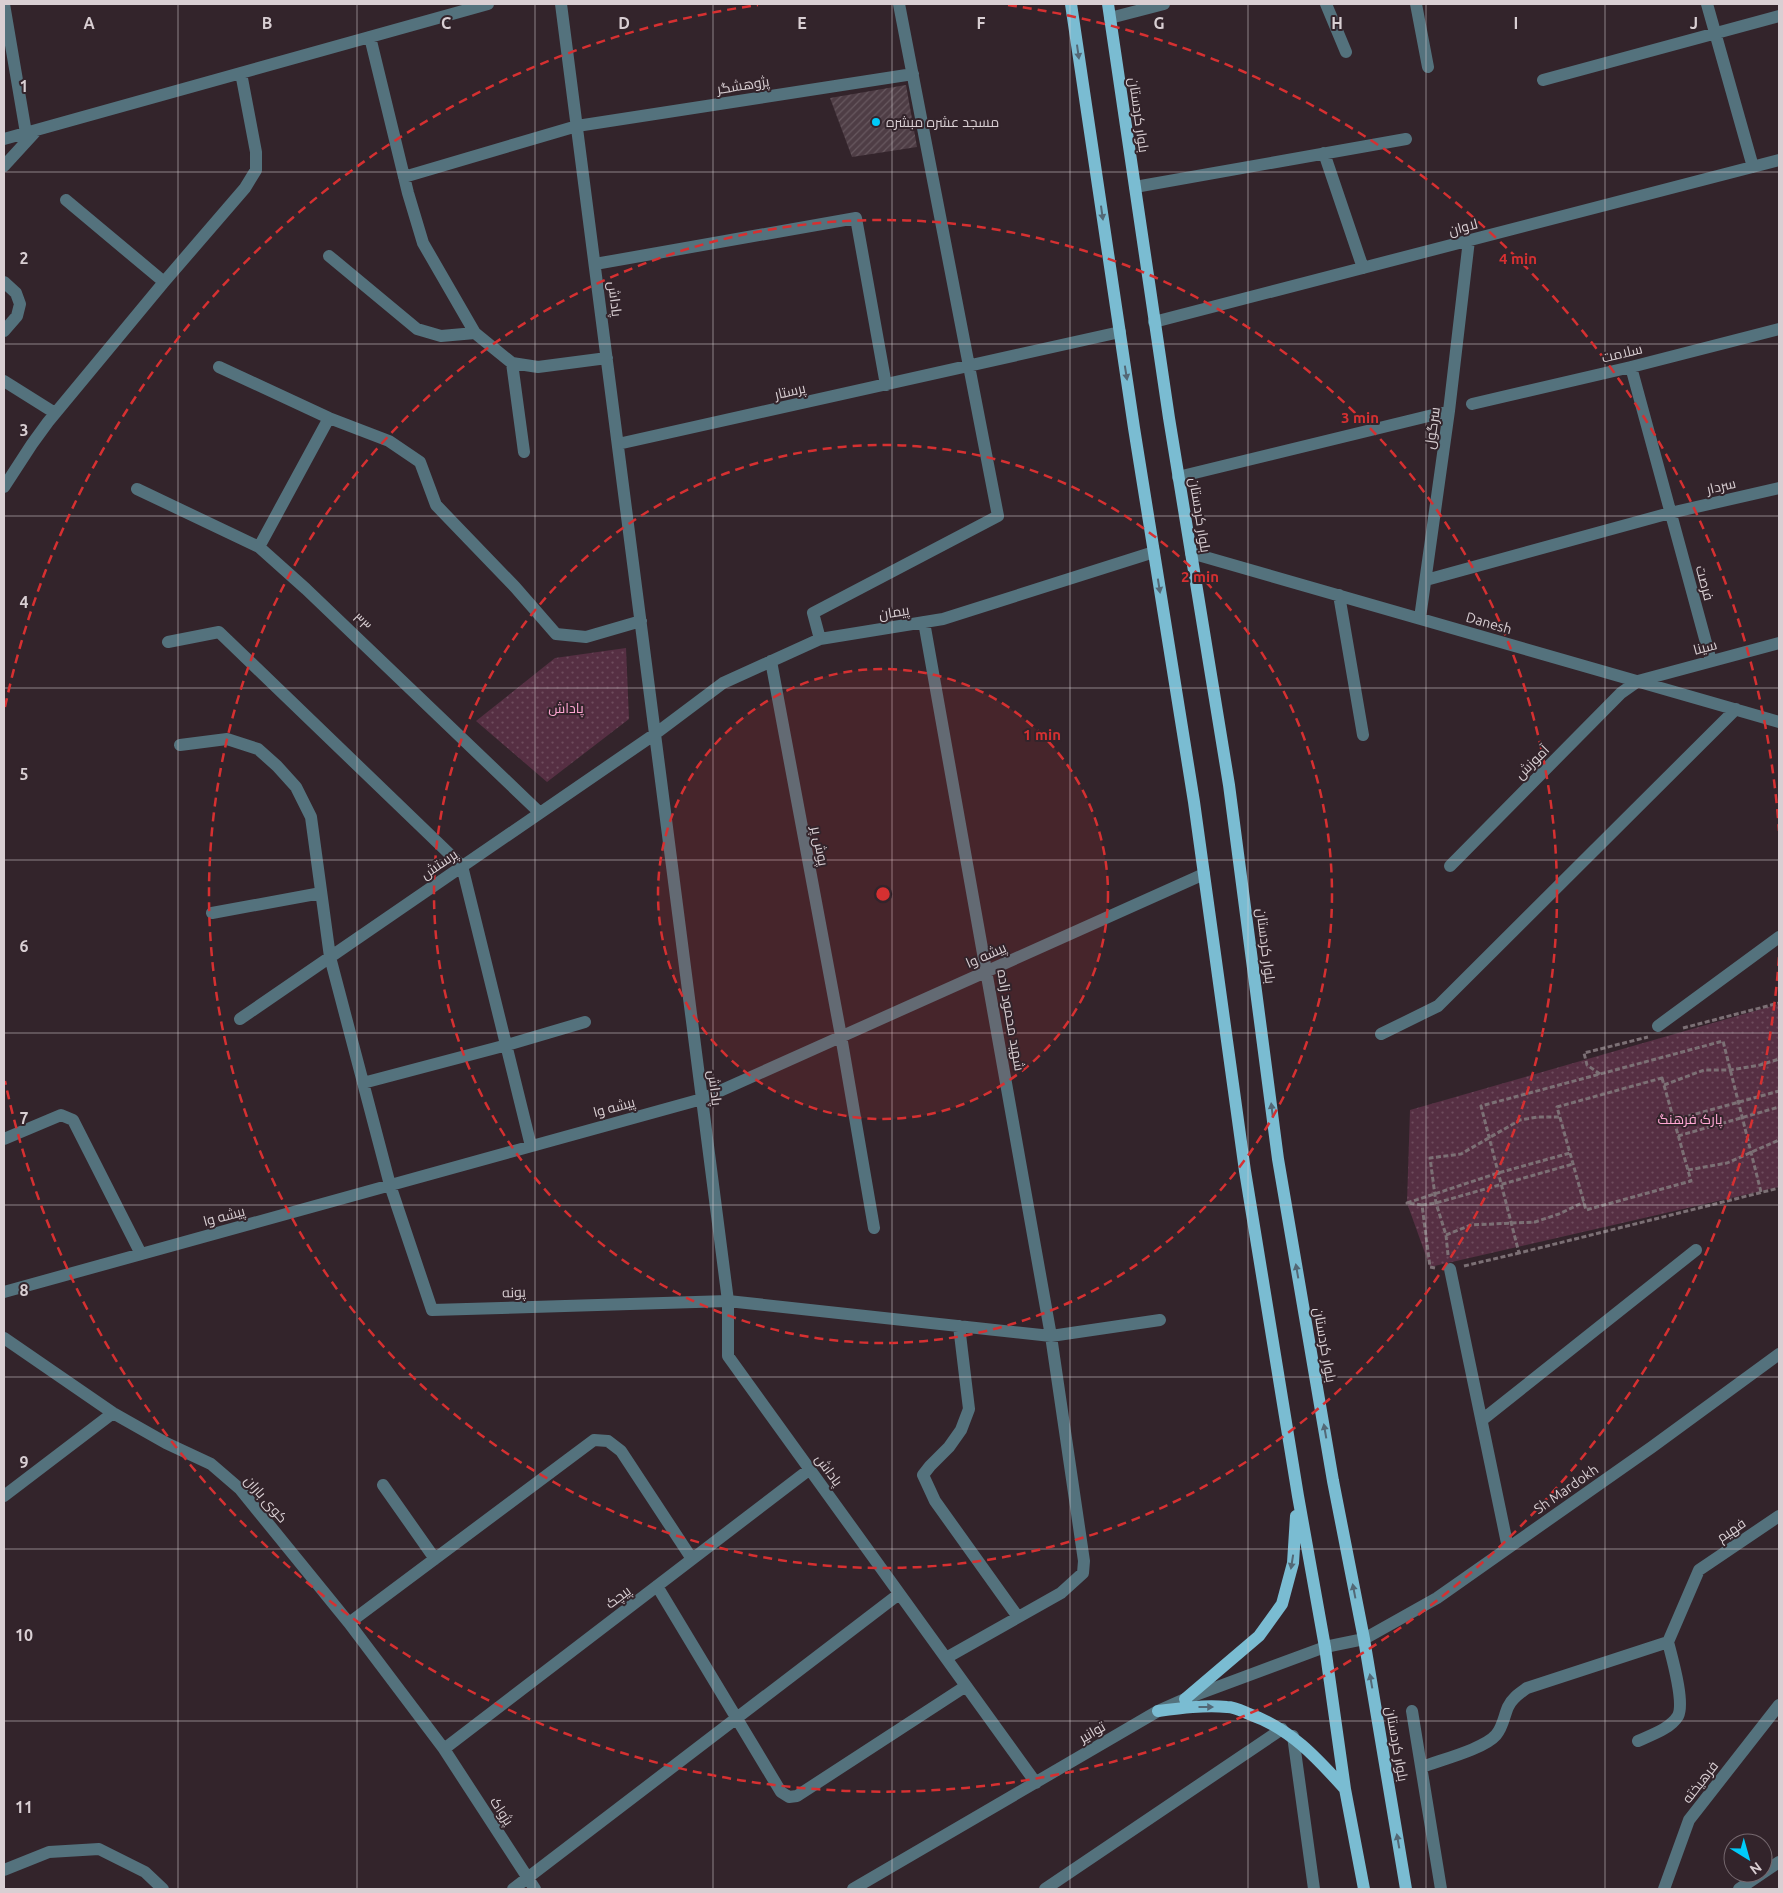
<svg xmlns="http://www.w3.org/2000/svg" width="1783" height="1893" font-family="Ubuntu,Cairo,sans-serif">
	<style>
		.green { fill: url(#green-dots) }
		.building { fill: url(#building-hatch) }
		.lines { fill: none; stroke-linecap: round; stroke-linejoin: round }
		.path { stroke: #7c7075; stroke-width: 3; stroke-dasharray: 5 2.5; stroke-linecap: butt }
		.minor { stroke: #54727d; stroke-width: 12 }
		.major { stroke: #7abcd2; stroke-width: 12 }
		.oneway { fill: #536876 }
		.grid { fill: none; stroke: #d9cfd3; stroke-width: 1; stroke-opacity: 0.55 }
		.ring { fill: none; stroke: #d63031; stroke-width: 2.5; stroke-dasharray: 9 6 }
		.poi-dot { fill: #00cbf9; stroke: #33242b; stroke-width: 2 }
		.labels { text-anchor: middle; stroke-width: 4; stroke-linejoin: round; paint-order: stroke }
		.street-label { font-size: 14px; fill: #d9cfd3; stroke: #33242b }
		.poi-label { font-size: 14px; fill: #d9cfd3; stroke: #33242b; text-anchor: start }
		.park-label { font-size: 14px; fill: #ffa7d3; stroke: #33242b }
		.grid-label { font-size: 16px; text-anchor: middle; font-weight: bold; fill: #d9cfd3; stroke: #33242b; stroke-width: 4; stroke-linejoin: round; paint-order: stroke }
		.centre { fill: #d63031; stroke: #33242b; stroke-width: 2.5 }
		.ring-label { font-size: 15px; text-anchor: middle; font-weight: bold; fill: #d63031; stroke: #33242b; stroke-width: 4; stroke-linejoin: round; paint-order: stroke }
	</style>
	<defs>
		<pattern id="green-dots" width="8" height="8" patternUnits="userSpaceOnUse" patternTransform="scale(1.25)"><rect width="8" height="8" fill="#562f43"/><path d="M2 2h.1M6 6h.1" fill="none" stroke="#6e4c5d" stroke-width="1.8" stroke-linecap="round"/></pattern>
		<pattern id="building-hatch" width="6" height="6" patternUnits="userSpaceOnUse" patternTransform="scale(1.25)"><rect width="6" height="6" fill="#4e3d45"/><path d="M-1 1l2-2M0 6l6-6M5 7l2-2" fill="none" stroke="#67585f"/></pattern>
	</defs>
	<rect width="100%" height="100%" fill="#33242b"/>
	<path class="green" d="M 626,648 L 629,719 L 547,782 L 476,721 L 555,658 Z
		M 1779,1004 L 1779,1187 L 1430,1267 L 1407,1203 L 1410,1110 Z"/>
	<path class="building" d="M 906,85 L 917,147 L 852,157 L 830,98 Z"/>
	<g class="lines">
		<path class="path" d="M 1683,1028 L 1779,1003
			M 1600,1074 L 1587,1065 L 1584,1053 L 1648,1037
			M 1662,1078 L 1691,1181 L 1586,1210 L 1557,1107 Z
			M 1664,1085 L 1704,1070 L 1730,1070 L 1760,1065 L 1779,1059
			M 1674,1120 L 1779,1091
			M 1678,1136 L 1779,1107
			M 1688,1170 L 1727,1163 L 1779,1140
			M 1761,1192 L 1723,1041 L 1481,1106 L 1519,1253 L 1779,1188
			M 1422,1205 L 1407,1203 L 1498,1173 L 1570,1153
			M 1446,1235 L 1471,1225 L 1535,1222 L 1559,1214 L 1584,1202
			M 1448,1255 L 1446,1235 L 1436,1203 L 1430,1158 L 1461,1154 L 1520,1120 L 1538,1117 L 1560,1117
			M 1464,1266 L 1519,1253
			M 1435,1268 L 1430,1267 L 1422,1205 L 1436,1203 L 1573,1164"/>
		<path class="minor" d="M 4,4 L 26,133
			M 561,4 L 728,1301 L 728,1356 L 1036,1783
			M 1326,4 L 1346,52
			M 1416,4 L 1428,67
			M 1707,4 L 1753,167
			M 1110,18 L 1164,4
			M 370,37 L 408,193 L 423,243 L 475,333 L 512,363 L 538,367 L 607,358
			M 1543,80 L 1779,16
			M 4,139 L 488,4
			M 1324,153 L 1363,268
			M 4,166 L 37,130
			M 404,177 L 577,126 L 913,74
			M 1135,187 L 1406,139
			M 66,200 L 164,282
			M 329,256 L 417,329 L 441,336 L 475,333
			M 595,264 L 856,218 L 886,385
			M 4,282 L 16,293 L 20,304 L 17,316 L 4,331
			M 1154,322 L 1779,160
			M 512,363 L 524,452
			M 219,367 L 329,418 L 389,441 L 420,462 L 436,505 L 515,587 L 556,634 L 586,637 L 641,621
			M 1631,367 L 1711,661
			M 4,381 L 55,413
			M 1472,404 L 1631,367 L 1779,329
			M 618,444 L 1120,332
			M 1178,477 L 1449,411
			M 4,487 L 32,444 L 48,422 L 164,282 L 245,188 L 256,170 L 256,152 L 241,73
			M 137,489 L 259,547 L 306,589 L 540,813
			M 259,547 L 329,418
			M 1191,553 L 1779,722
			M 1426,580 L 1670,513 L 1779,488
			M 1339,595 L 1363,735
			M 1420,618 L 1449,411 L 1469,240
			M 924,622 L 1051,1336 L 1084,1561 L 1083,1573 L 1061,1593 L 946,1658
			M 820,639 L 813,613 L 998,516 L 899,4
			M 168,642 L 219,632 L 462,866 L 531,1146
			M 771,661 L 841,1036 L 874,1228
			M 180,745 L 227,739 L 258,749 L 277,766 L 296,787 L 311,817 L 330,957 L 390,1185 L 432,1310 L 728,1301 L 1051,1336 L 1160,1320
			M 1450,866 L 1621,693 L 1638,681 L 1779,643
			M 212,913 L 321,893
			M 240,1019 L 655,734 L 723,683 L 820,639 L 943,619 L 1154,552
			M 1658,1026 L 1779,937
			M 1381,1034 L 1438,1006 L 1736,709
			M 363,1083 L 507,1045 L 585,1022
			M 4,1139 L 61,1115 L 73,1120 L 141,1254
			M 1450,1269 L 1508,1548
			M 4,1292 L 702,1099 L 1204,874
			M 959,1326 L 969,1409 L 961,1430 L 949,1447 L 930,1466 L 923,1475 L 935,1501 L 1018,1617
			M 4,1338 L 113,1413 L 166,1443 L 211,1464 L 240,1489 L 349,1623 L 444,1749 L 535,1889
			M 1482,1420 L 1696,1250
			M 383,1485 L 435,1559
			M 4,1496 L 113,1413
			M 657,1586 L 781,1792 L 789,1797 L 797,1796 L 966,1686
			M 349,1623 L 594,1440 L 608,1441 L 621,1451 L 692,1559
			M 1412,1711 L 1441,1889
			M 1293,1736 L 1314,1889
			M 1638,1741 C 1651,1735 1670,1729 1678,1716 C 1685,1702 1672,1658 1668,1642
			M 444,1749 L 810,1469
			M 1422,1767 C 1440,1760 1484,1749 1496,1735 C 1503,1727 1504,1716 1508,1707 C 1512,1698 1520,1693 1527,1688 L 1668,1642 L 1699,1570 L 1779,1516
			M 4,1870 L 49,1852 L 99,1849 L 145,1872 L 163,1889
			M 513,1889 L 899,1594
			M 853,1889 L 1158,1711 L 1185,1699 L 1325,1647 L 1364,1639 L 1437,1598 L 1652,1447 L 1779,1354
			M 1045,1889 L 1282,1729
			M 1664,1889 L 1689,1820 L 1779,1705
			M 1739,1889 L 1779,1862"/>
		<path class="major" d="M 1071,4 L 1134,428 L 1194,802 L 1245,1171 L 1298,1496 L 1325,1647 L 1345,1789 L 1364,1889
			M 1108,4 L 1169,418 L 1229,785 L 1278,1159 L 1333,1481 L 1364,1639 L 1406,1889
			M 1185,1699 L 1259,1636 L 1282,1604 L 1293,1563 L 1296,1516
			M 1158,1711 C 1181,1708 1204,1705 1227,1707 C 1235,1707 1242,1711 1249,1714 C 1290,1728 1317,1758 1345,1789"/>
	</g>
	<defs><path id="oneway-solid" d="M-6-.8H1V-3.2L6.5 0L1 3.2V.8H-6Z" transform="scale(1.25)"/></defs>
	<g class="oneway">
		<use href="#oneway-solid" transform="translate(1078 52) rotate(82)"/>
		<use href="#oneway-solid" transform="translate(1102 213) rotate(82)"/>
		<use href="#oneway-solid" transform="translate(1126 373) rotate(81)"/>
		<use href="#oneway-solid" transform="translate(1159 586) rotate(81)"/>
		<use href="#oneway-solid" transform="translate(1272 1110) rotate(-97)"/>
		<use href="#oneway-solid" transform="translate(1297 1271) rotate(-100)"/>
		<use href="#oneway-solid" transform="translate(1325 1431) rotate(-100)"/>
		<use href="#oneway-solid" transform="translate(1292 1562) rotate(99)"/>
		<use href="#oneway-solid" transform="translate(1354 1591) rotate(-101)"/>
		<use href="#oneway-solid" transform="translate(1371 1681) rotate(-100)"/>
		<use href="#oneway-solid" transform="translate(1206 1707)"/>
		<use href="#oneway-solid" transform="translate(1398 1841) rotate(-100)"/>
	</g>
	<path class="grid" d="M 178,4 L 178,1889M 357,4 L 357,1889M 535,4 L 535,1889M 713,4 L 713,1889M 892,4 L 892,1889M 1070,4 L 1070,1889M 1248,4 L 1248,1889M 1426,4 L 1426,1889M 1605,4 L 1605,1889M 4,172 L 1779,172M 4,344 L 1779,344M 4,516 L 1779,516M 4,688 L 1779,688M 4,860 L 1779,860M 4,1033 L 1779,1033M 4,1205 L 1779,1205M 4,1377 L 1779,1377M 4,1549 L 1779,1549M 4,1721 L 1779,1721"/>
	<circle cx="883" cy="894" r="225" fill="#d63031" fill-opacity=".12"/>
	<g class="ring">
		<circle cx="883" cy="894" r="225"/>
		<circle cx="883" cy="894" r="449"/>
		<circle cx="883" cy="894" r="674"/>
		<path d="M1779 957A898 898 0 0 1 5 1081M5 707A898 898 0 0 1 758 5M1008 5A898 898 0 0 1 1779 831"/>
	</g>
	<circle class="poi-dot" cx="876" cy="122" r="5"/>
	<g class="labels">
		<g class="street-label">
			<text transform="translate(743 85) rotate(-9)" y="5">پژوهشگر</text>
			<text transform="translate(1139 115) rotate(82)" y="5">بلوار کردستان</text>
			<text transform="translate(1463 227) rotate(-15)" y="5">لاوان</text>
			<text transform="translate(615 299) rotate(83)" y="5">پاداش</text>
			<text transform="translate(1622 353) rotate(-14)" y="5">سلامت</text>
			<text transform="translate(790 391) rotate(-13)" y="5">پرستار</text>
			<text transform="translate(1432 428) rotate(-82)" y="5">سرگول</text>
			<text transform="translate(1721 486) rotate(-13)" y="5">سردار</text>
			<text transform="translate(1200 515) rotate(81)" y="5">بلوار کردستان</text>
			<text transform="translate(1705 583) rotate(75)" y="5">فرصت</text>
			<text transform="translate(894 612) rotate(-9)" y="5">پیمان</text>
			<text transform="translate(362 622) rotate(44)" y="5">۳۳</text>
			<text transform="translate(1489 623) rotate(16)" y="5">Danesh</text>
			<text transform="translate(1705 647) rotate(-15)" y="5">سینا</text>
			<text transform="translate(1532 762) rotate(-45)" y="5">آموزش</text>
			<text transform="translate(820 846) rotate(79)" y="5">پوش پر</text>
			<text transform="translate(439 864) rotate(-34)" y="5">پرستش</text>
			<text transform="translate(1266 946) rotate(83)" y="5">بلوار کردستان</text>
			<text transform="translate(986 955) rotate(-24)" y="5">پیشه وا</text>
			<text transform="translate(1011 1020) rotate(80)" y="5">شهید محمود زاده</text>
			<text transform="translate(715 1088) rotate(83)" y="5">پاداش</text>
			<text transform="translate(614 1107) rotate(-15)" y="5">پیشه وا</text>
			<text transform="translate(224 1216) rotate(-15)" y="5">پیشه وا</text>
			<text transform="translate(514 1292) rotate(-2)" y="5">پونه</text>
			<text transform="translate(1325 1345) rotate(80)" y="5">بلوار کردستان</text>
			<text transform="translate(829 1470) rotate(54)" y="5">پاداش</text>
			<text transform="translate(1566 1489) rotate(-35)" y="5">Sh Mardokh</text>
			<text transform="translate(266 1499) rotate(49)" y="5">کوی باران</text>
			<text transform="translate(1731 1530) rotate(-34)" y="5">فهیم</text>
			<text transform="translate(618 1597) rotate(-37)" y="5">پیچک</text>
			<text transform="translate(1092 1732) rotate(-30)" y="5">توانیر</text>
			<text transform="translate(1397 1744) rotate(80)" y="5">بلوار کردستان</text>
			<text transform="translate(1700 1782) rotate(-52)" y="5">فرهیخته</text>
			<text transform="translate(502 1811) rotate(57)" y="5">پژواک</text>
		</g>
		<g class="poi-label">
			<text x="886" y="127">مسجد عشره مبشره</text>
		</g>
		<g class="park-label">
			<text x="566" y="713">پاداش</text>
			<text x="1690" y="1124">پارک فرهنگ</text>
		</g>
	</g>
	<g class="grid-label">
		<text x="89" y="29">A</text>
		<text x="267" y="29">B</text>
		<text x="446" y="29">C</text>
		<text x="624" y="29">D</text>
		<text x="802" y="29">E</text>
		<text x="981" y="29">F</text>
		<text x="1159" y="29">G</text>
		<text x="1337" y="29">H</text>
		<text x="1516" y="29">I</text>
		<text x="1694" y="29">J</text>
		<text x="24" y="92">1</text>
		<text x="24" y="264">2</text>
		<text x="24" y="436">3</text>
		<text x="24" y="608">4</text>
		<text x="24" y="780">5</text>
		<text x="24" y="952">6</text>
		<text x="24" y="1124">7</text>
		<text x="24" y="1296">8</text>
		<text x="24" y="1468">9</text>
		<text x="24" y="1641">10</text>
		<text x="24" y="1813">11</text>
	</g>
	<circle cx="883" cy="894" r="8" class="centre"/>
	<g class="ring-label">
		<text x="1518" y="264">4 min</text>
		<text x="1360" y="423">3 min</text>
		<text x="1200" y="582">2 min</text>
		<text x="1042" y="740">1 min</text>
	</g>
	<rect width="1783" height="1893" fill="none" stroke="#d9cfd3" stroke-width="10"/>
	<g transform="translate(1748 1858) rotate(143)"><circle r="24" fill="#33242b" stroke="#75686e"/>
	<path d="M0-4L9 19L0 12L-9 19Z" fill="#00cbf9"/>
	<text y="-8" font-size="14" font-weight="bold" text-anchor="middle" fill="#d9cfd3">N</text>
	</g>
</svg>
